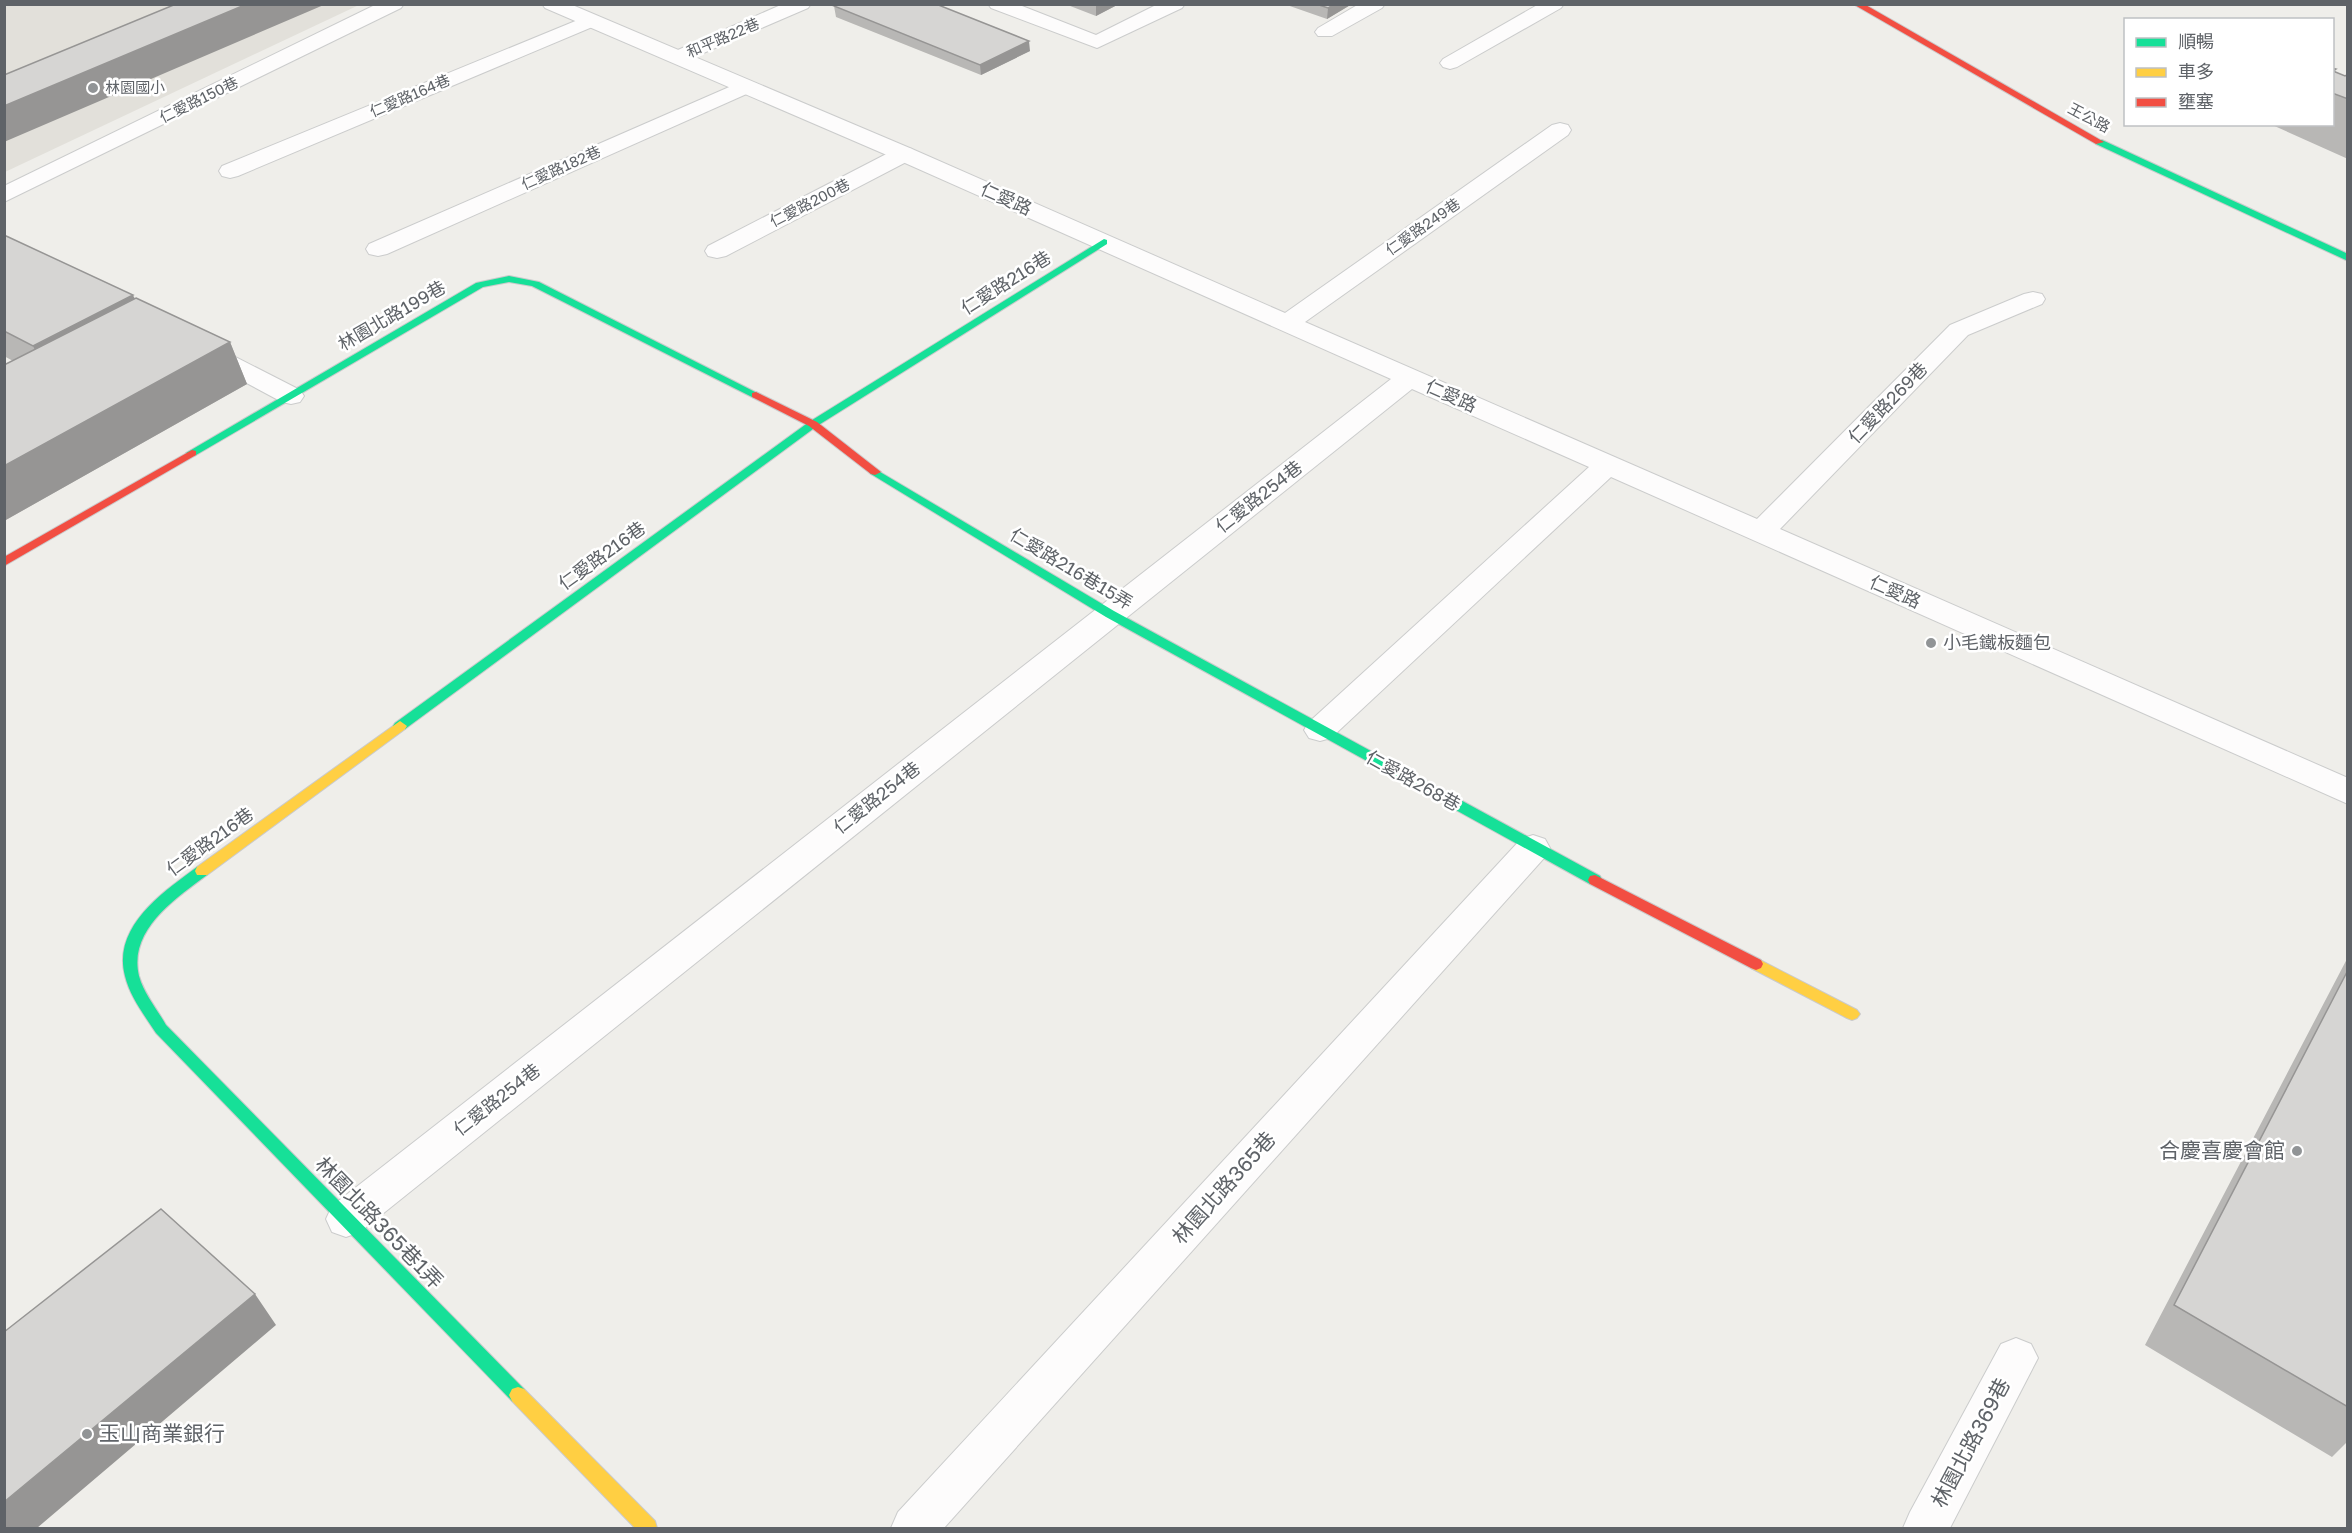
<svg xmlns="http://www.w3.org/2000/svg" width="2352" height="1533" font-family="'Golos Text','Noto Sans TC',sans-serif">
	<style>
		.education { fill: #e2e0da }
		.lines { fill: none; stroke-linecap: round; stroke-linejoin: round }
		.lane-casing { stroke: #cbcccc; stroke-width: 2 }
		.street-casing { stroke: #cbcccc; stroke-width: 2 }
		.fast-casing { stroke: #cacacb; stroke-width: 2 }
		.slow-casing { stroke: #cacacb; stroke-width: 2 }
		.jam-casing { stroke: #cacacb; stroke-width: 2 }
		.lane { fill: #fdfcfc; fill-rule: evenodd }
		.street { fill: #fdfcfc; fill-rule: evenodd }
		.fast { fill: #16e098; fill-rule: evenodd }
		.slow { fill: #ffcf43; fill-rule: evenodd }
		.jam { fill: #f24e42; fill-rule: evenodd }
		.wall { fill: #b8b7b5 }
		.shaded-wall { fill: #969594 }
		.building { fill: #d6d5d3; stroke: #969594; stroke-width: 1.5 }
		.poi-dot { fill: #919496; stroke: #fff; stroke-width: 2 }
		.labels { text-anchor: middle; stroke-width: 5; stroke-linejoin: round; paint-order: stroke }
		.far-street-label { font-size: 15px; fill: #5f6368; stroke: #fff }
		.far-poi-label { font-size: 15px; fill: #5f6368; stroke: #fff; text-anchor: start }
		.street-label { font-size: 18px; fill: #5f6368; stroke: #fff }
		.poi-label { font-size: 18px; fill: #5f6368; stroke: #fff; text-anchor: start }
		.near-poi-label { font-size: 21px; fill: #5f6368; stroke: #fff; text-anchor: end }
		.near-street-label { font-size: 21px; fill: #5f6368; stroke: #fff }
	</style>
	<rect width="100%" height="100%" fill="#efeeea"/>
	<path class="education" d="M 5,5 L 359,5 L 5,172 Z"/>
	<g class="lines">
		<g class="lane-casing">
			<path id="lane" d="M 783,4 L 811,4 L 808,8 L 685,61 L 678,63 L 671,61 L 668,57 L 671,53 Z
				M 988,4 L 1017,4 L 1096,35 L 1158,4 L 1185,4 L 1182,8 L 1097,48 L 991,8 Z
				M 1359,4 L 1385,4 L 1382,8 L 1332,36 L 1318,36 L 1315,32 L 1318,28 Z
				M 1539,4 L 1564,4 L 1561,8 L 1457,67 L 1450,69 L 1443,67 L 1440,63 L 1443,59 Z
				M 590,15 L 597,17 L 600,21 L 597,25 L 238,176 L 230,178 L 222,176 L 219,171 L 222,166 Z
				M 743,81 L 751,82 L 754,87 L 751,92 L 387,254 L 378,256 L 369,254 L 366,249 L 369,244 Z
				M 904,147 L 912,149 L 915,154 L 912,159 L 726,256 L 717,258 L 708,256 L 705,251 L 708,246 L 896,149 Z"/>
		</g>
		<g class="street-casing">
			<path id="street" d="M 377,4 L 404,4 L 401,8 L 4,202 L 4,186 Z
				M 542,4 L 570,4 L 912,149 L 1285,313 L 1552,125 L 1560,123 L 1568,125 L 1571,130 L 1568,135 L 1305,322 L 1757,519 L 1950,325 L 2024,294 L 2033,292 L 2042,294 L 2045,299 L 2042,304 L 1968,335 L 1780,529 L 2348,778 L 2348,804 L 1611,477 L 1331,738 L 1320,741 L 1309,738 L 1304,730 L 1309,722 L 1589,467 L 1412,389 L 360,1232 L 346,1237 L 332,1232 L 326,1219 L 332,1206 L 1391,379 L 896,159 L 545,8 Z
				M 203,342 L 212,345 L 300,390 L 304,396 L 300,402 L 291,404 L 282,402 L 194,355 L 190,350 L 194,345 Z
				M 1533,835 L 1545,839 L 1550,848 L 1545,857 L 944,1528 L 891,1528 L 898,1512 L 1521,839 Z
				M 2016,1338 L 2031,1344 L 2038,1358 L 1950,1528 L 1903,1528 L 1910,1512 L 2001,1344 Z"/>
		</g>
		<g class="fast-casing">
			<path id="fast" d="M 2096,140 L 2102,140 L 2348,254 L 2348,261 L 2096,144 Z
				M 1104,239 L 1107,240 L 1107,244 L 817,426 L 405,729 L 395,729 L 393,726 L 395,723 L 809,422 Z
				M 509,276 L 539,282 L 761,395 L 756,398 L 752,397 L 532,286 L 509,282 L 483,287 L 196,455 L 192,456 L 186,453 L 476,283 Z
				M 875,469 L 1114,611 L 1600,876 L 1602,880 L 1600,884 L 1590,884 L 1106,617 L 871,474 L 869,472 Z
				M 202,866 L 207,867 L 209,871 L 207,875 C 175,899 128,930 139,976 C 144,994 157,1009 166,1025 L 524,1389 L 527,1395 L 524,1401 L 518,1403 L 512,1401 L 156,1033 C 145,1016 130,997 125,976 C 112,927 163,892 197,867 Z"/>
		</g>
		<g class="slow-casing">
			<path id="slow" d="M 400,721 L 407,726 L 405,729 L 207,875 L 197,875 L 195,871 L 197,867 Z
				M 1756,958 L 1857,1010 L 1860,1014 L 1857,1018 L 1852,1020 L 1847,1018 L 1751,968 L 1749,964 L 1751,960 Z
				M 518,1387 L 524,1389 L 655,1521 L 657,1528 L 635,1528 L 512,1401 L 509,1395 L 512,1389 Z"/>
		</g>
		<g class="jam-casing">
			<path id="jam" d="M 1853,4 L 1864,4 L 2104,142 L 2096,144 Z
				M 756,392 L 817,422 L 881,472 L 875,475 L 871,474 L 809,426 L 752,397 L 752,393 Z
				M 192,450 L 196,451 L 196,455 L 4,566 L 4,557 Z
				M 1595,875 L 1761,960 L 1763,964 L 1761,968 L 1756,970 L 1751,968 L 1590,884 L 1588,880 L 1590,876 Z"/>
		</g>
		<use href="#lane" class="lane"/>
		<use href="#street" class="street"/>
		<use href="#fast" class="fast"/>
		<use href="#slow" class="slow"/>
		<use href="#jam" class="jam"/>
	</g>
	<path class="wall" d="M 1065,4 L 1119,4 L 1096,16 Z
		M 1284,4 L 1352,4 L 1327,19 Z
		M 834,6 L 1030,51 L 981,75 L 836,17 Z
		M 2332,68 L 2336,69 L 2335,72 L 2345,76 L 2348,74 L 2348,159 L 2270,124 L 2332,124 Z
		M 4,235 L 135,298 L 230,342 L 247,384 L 4,521 L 4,365 L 13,361 L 4,356 Z
		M 2348,957 L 2348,1441 L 2332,1457 L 2145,1345 Z"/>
	<path class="shaded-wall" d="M 247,4 L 326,4 L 4,142 L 4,106 Z
		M 1098,4 L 1119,4 L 1096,16 L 1096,6 Z
		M 1334,4 L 1352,4 L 1327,19 L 1328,8 Z
		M 1029,41 L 1030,51 L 981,75 L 980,65 Z
		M 133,295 L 147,327 L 49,379 L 33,346 Z
		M 230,342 L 247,384 L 4,521 L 4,466 Z
		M 255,1294 L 276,1325 L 37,1528 L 4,1528 L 4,1502 Z"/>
	<path class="building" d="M 176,4 L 247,4 L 4,106 L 4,75 Z
		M 838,4 L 936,4 L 1029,41 L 980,65 L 834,6 Z
		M 1316,4 L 1334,4 L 1328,8 Z
		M 2332,68 L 2336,69 L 2333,71 L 2345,76 L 2348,74 L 2348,99 L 2332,93 Z
		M 4,235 L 133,295 L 33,346 L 4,331 Z
		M 136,298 L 230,342 L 4,466 L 4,365 Z
		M 2348,970 L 2348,1407 L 2174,1305 Z
		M 161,1209 L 255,1294 L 4,1502 L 4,1332 Z"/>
	<g class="poi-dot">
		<circle cx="93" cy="88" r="6"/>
		<circle cx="1931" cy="643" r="6"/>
		<circle cx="2297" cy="1151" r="6"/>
		<circle cx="87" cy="1434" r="6"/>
	</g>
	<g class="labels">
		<g class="far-street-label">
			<text transform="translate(723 38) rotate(-23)" y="5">和平路22巷</text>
			<text transform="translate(410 96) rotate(-23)" y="5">仁愛路164巷</text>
			<text transform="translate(199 100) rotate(-26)" y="5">仁愛路150巷</text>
			<text transform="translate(2089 118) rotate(28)" y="5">王公路</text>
			<text transform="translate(561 168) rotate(-24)" y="5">仁愛路182巷</text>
			<text transform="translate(810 203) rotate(-27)" y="5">仁愛路200巷</text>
			<text transform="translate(1423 227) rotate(-35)" y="5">仁愛路249巷</text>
		</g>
		<g class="far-poi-label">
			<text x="105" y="93">林園國小</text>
		</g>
		<g class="street-label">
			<text transform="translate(1006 199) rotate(24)" y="6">仁愛路</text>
			<text transform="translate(1006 283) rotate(-32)" y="6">仁愛路216巷</text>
			<text transform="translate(392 316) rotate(-30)" y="6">林園北路199巷</text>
			<text transform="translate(1451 396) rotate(24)" y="6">仁愛路</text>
			<text transform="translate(1888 403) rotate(-46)" y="6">仁愛路269巷</text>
			<text transform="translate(1259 497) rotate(-38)" y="6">仁愛路254巷</text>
			<text transform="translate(602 556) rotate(-36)" y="6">仁愛路216巷</text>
			<text transform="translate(1071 569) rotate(31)" y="6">仁愛路216巷15弄</text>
			<text transform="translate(1895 592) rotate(24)" y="6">仁愛路</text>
			<text transform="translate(1413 781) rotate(29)" y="6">仁愛路268巷</text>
			<text transform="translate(877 798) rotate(-38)" y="6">仁愛路254巷</text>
			<text transform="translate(210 842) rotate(-36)" y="6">仁愛路216巷</text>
			<text transform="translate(497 1100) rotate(-38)" y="6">仁愛路254巷</text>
		</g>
		<g class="poi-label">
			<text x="1943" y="649">小毛鐵板麵包</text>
		</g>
		<g class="near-poi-label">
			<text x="2285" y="1158">合慶喜慶會館</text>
			<text x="99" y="1441" text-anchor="start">玉山商業銀行</text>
		</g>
		<g class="near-street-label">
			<text transform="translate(1224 1188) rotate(-48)" y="7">林園北路365巷</text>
			<text transform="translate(379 1223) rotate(46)" y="7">林園北路365巷1弄</text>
			<text transform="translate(1971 1443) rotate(-62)" y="7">林園北路369巷</text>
		</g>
	</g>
	<rect width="2352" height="1533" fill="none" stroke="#5f6368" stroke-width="12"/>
	<rect x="2124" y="18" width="210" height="108" fill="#ffffff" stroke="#bfc1c3" stroke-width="1.5"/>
	<rect x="2136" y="38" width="30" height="9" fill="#16e098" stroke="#bfc1c3" stroke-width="1.5"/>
	<text x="2178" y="48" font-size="18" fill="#5f6368">順暢</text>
	<rect x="2136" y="68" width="30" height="9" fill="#ffcf43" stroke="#bfc1c3" stroke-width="1.5"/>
	<text x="2178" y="78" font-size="18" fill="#5f6368">車多</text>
	<rect x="2136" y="98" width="30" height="9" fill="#f24e42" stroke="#bfc1c3" stroke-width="1.5"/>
	<text x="2178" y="108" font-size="18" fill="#5f6368">壅塞</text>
</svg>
